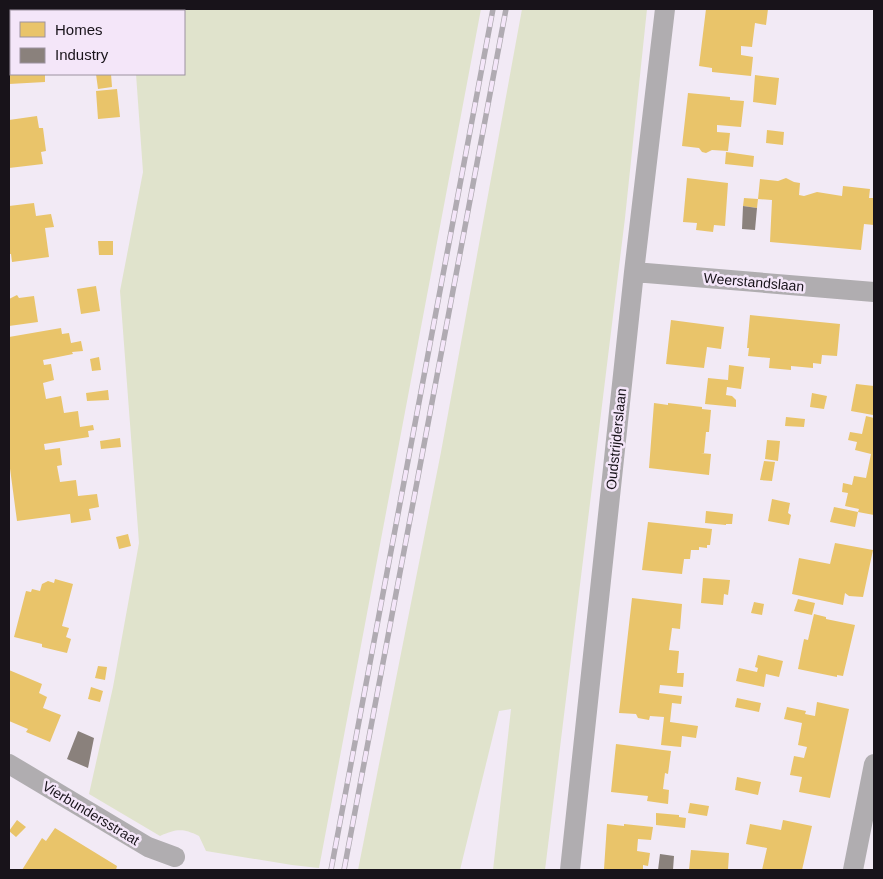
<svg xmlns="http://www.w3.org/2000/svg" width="883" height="879" font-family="Arial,sans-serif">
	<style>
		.green { fill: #e0e3cc }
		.homes { fill: #e9c46a }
		.industry { fill: #8a817c }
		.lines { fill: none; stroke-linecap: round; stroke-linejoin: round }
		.street { stroke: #b0adb0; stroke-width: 20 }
		.rail-casing { stroke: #b0abb2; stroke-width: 5.5 }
		.rail { stroke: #f4e6f9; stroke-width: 4; stroke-dasharray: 11; stroke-linecap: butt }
		.labels { text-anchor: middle; stroke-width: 5; stroke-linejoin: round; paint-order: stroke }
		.street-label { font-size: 14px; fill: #18131a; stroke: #f4e6f9 }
	</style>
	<rect width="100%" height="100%" fill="#f2eaf5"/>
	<path class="green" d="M 131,9 L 481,9 L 319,868 L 292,865 L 206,851 L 199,836 C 182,828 177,829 160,836 L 89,794 L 113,687 L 139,543 L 120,291 L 143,172 L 136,74 L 184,74 L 184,11 L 131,11 Z
		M 522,9 L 647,9 L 625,218 L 545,870 L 493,870 L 511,709 L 499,711 L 460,870 L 358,870 L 441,452 Z"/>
	<path class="homes" d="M 9,9 L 32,9 L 32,11 L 11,12 L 9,11 Z
		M 706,9 L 768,9 L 766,25 L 755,23 L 752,47 L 741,46 L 741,55 L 753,57 L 751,76 L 712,72 L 712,68 L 699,66 Z
		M 9,50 L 11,50 L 11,74 L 45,74 L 45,82 L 9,84 Z
		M 96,74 L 111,74 L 112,87 L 98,89 Z
		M 755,75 L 779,78 L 776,105 L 753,102 Z
		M 117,89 L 120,117 L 98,119 L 96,91 Z
		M 688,93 L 730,97 L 730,100 L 744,101 L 741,127 L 717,125 L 717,132 L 730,133 L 728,151 L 712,150 L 706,153 L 702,152 L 699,148 L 682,146 Z
		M 37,116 L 39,128 L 43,128 L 46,151 L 41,152 L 43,164 L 9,168 L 9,120 Z
		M 767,130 L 784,132 L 783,145 L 766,143 Z
		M 726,152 L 754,156 L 753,167 L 725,164 Z
		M 687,178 L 728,183 L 725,226 L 714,225 L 713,232 L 696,230 L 697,223 L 683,222 Z
		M 786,178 L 794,182 L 800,183 L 799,195 L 804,196 L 817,192 L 842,196 L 843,186 L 870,189 L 869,198 L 874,198 L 874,225 L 864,224 L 861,250 L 770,242 L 772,200 L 758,199 L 760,179 L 778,181 Z
		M 744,198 L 758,199 L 757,208 L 743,206 Z
		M 34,203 L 36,216 L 51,214 L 54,227 L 45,228 L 49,257 L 12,262 L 11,254 L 9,254 L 9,206 Z
		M 98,241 L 113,241 L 113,255 L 99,255 Z
		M 96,286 L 100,311 L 81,314 L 77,289 Z
		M 17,295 L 19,298 L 34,296 L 38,322 L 9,326 L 9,299 Z
		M 750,315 L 840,324 L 837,356 L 822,355 L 821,364 L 813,363 L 813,368 L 791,366 L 791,370 L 769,368 L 770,358 L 748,356 L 749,348 L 747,348 Z
		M 671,320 L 724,327 L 721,349 L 707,347 L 704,368 L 666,364 Z
		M 61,328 L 62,334 L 69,333 L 71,343 L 81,341 L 83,351 L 72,352 L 73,354 L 43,360 L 44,365 L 51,364 L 54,380 L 43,383 L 46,399 L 61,396 L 64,413 L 78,411 L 80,427 L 93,425 L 94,430 L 88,431 L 89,437 L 44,444 L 45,450 L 60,448 L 62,465 L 57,466 L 60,482 L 76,480 L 78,496 L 97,494 L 99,507 L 89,509 L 91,520 L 71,523 L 70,514 L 17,521 L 9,461 L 9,337 Z
		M 99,357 L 101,370 L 92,371 L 90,359 Z
		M 729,365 L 744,367 L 741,389 L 727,387 L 726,395 L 732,396 L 736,400 L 736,407 L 705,404 L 708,378 L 728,380 Z
		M 856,384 L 874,386 L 873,415 L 851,411 Z
		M 108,390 L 109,400 L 87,401 L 86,393 Z
		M 812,393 L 827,396 L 824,409 L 810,407 Z
		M 654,403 L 668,405 L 668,403 L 702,407 L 702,409 L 711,410 L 709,432 L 706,432 L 704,453 L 701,453 L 711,454 L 709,475 L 649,468 Z
		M 866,416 L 874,418 L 874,515 L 858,512 L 859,509 L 845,506 L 848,493 L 842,492 L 843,483 L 852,485 L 854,476 L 866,478 L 871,454 L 855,450 L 857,442 L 848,440 L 850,432 L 862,434 Z
		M 786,417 L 805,419 L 804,427 L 785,426 Z
		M 120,438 L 121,447 L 101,449 L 100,441 Z
		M 767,440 L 780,441 L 778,461 L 765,459 Z
		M 764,461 L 775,462 L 772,481 L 760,480 Z
		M 772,499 L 790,503 L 788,513 L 791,515 L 789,525 L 768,521 Z
		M 834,507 L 858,512 L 855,527 L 830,522 Z
		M 706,511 L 733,514 L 732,524 L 726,524 L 726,525 L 705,523 Z
		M 648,522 L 712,529 L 710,545 L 707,545 L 707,548 L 699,547 L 699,550 L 691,550 L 690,559 L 684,559 L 682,574 L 642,570 Z
		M 128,534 L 131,546 L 119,549 L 116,537 Z
		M 835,543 L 873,550 L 863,597 L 849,596 L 845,593 L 843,605 L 792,594 L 799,558 L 830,564 Z
		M 703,578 L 730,580 L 728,595 L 724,594 L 723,605 L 701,603 Z
		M 55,579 L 73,584 L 62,626 L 69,628 L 66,637 L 71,639 L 67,653 L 42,647 L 42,644 L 14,637 L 26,591 L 31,592 L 32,589 L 40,591 L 42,584 L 48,581 L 54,583 Z
		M 632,598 L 682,604 L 680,629 L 672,628 L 669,650 L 679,651 L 677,673 L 684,673 L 683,687 L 660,685 L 659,693 L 682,696 L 681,704 L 672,703 L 670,722 L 698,726 L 696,738 L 682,736 L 681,747 L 661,745 L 664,717 L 650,716 L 649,720 L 638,718 L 636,714 L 619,713 Z
		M 798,599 L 815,603 L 812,615 L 794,611 Z
		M 754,602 L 764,604 L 762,615 L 751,613 Z
		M 814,614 L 826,617 L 826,619 L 855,625 L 843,676 L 837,675 L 837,677 L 798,669 L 804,639 L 808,640 Z
		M 758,655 L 783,661 L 779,677 L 766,674 L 764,687 L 736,681 L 739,668 L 757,672 L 758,668 L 755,667 Z
		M 98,666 L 107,667 L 105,680 L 95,678 Z
		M 9,670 L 42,684 L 39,693 L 47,697 L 43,708 L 61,715 L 50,742 L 26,732 L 28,729 L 9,721 Z
		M 91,687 L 103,691 L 100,702 L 88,699 Z
		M 737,698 L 761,703 L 759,712 L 735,707 Z
		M 817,702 L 849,709 L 830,798 L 799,792 L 802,777 L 790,775 L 794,756 L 804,758 L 807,747 L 798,745 L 802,723 L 784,719 L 787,707 L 806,711 L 805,714 L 815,716 Z
		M 616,744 L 671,751 L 668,774 L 665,773 L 663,789 L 669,790 L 668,804 L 647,801 L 648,796 L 611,792 Z
		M 737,777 L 761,782 L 758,795 L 735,790 Z
		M 690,803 L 709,806 L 707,816 L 688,813 Z
		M 656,813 L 679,815 L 679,817 L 686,818 L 685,828 L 656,825 Z
		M 17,820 L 26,827 L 16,837 L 9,831 Z
		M 783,820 L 812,826 L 802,870 L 762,870 L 767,848 L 746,844 L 750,824 L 781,830 Z
		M 607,824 L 624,826 L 624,824 L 653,827 L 651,840 L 638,839 L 637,851 L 650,853 L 648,866 L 643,865 L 643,870 L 604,869 Z
		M 55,828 L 117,866 L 116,870 L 22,870 L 42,838 L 46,841 Z
		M 691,850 L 729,853 L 728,870 L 689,870 Z"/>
	<path class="industry" d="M 743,206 L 757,208 L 755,230 L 742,229 Z
		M 78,731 L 94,738 L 88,768 L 67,759 Z
		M 660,854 L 674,856 L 673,870 L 658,870 Z"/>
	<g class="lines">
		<path class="street" d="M 634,272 L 874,292
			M 9,764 L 148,847 L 175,857
			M 570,870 L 634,272 L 665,9
			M 853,870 L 874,764"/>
		<g class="rail-casing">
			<path id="rail" d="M 331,870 L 493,9
				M 344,870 L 506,9"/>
		</g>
		<use href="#rail" class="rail"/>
	</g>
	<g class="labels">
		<g class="street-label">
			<text transform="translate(754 282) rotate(5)" y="5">Weerstandslaan</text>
			<text transform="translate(616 439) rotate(-84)" y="5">Oudstrijderslaan</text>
			<text transform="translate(91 813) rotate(31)" y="5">Vierbundersstraat</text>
		</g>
	</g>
	<rect width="883" height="879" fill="none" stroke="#18131a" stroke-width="20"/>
	<rect x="10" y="10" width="175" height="65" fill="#f4e6f9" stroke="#9c92a0"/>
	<rect x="20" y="22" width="25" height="15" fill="#e9c46a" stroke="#9c92a0"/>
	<text x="55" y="35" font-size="15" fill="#18131a">Homes</text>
	<rect x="20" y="48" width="25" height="15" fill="#8a817c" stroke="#9c92a0"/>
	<text x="55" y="60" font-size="15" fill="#18131a">Industry</text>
</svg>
